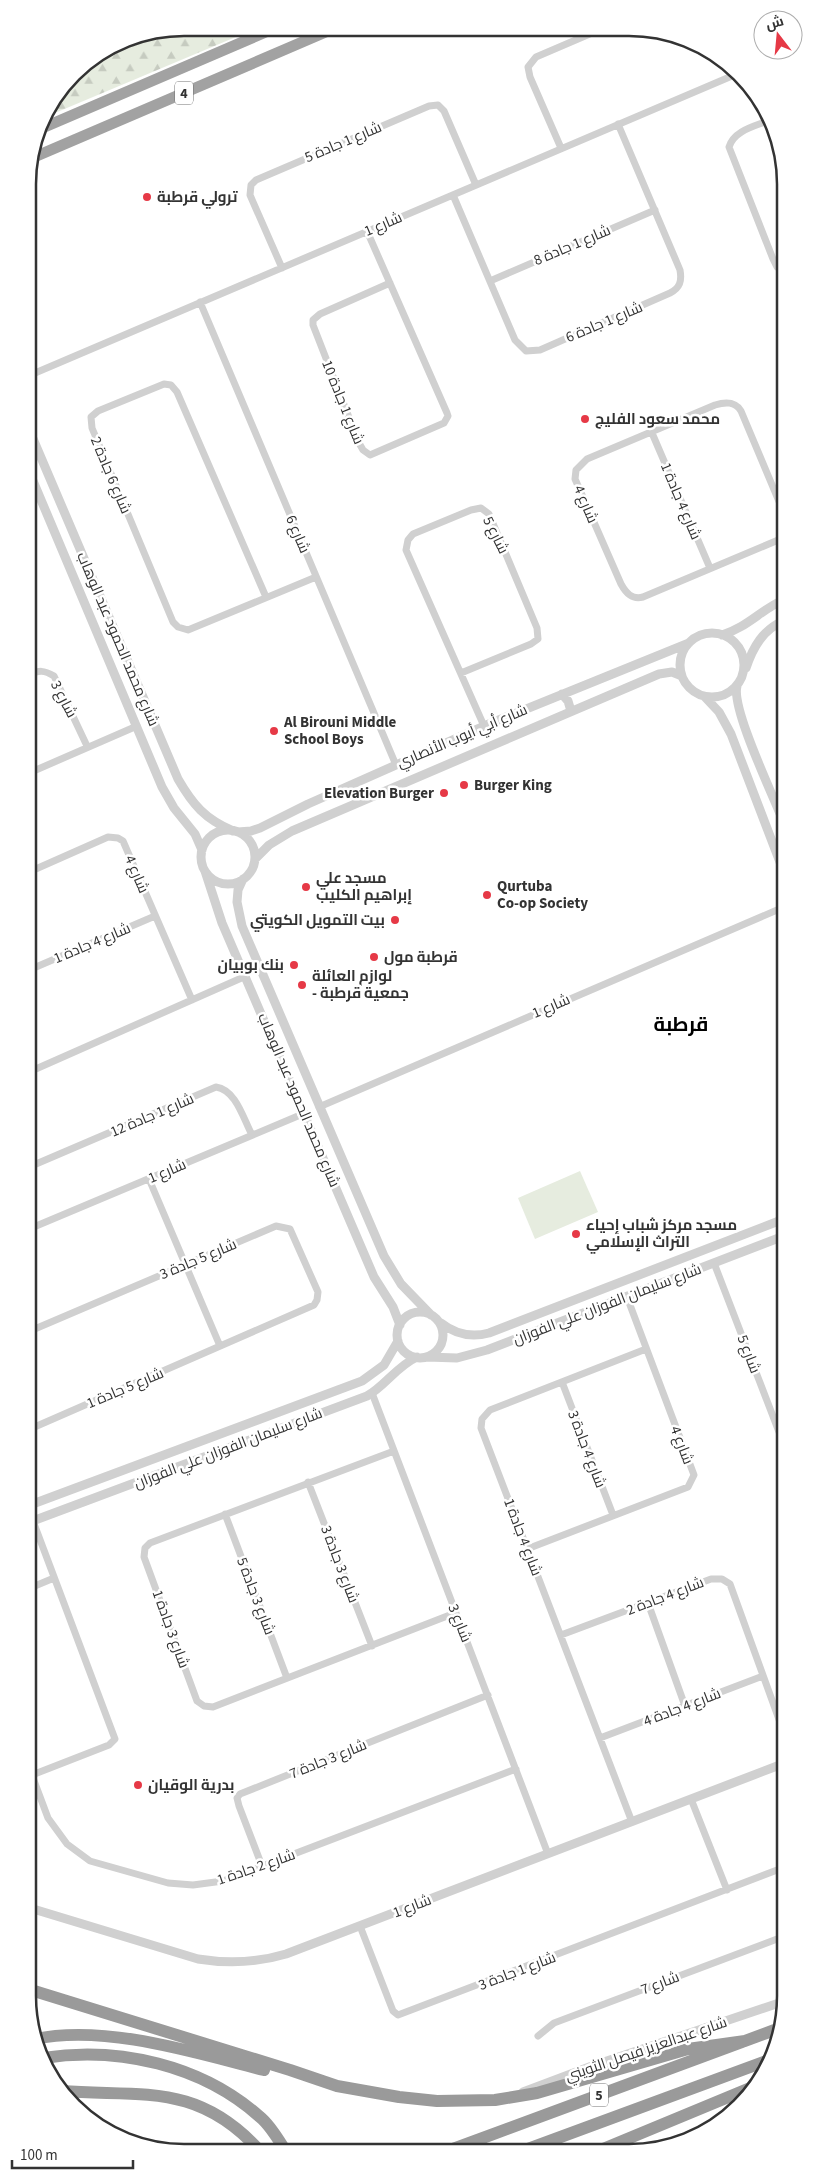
<svg xmlns="http://www.w3.org/2000/svg" width="813" height="2180" font-family="'Source Sans 3',Cairo,sans-serif">
	<style>
		.grass { fill: #e6ecdf }
		.forest { fill: url(#forest-firs) }
		.lines { fill: none; stroke-linecap: round; stroke-linejoin: round }
		.minor { stroke: #d0d0d0; stroke-width: 7 }
		.tertiary { stroke: #d0d0d0; stroke-width: 9 }
		.trunk { stroke: #a2a2a2; stroke-width: 11 }
		.motorway { stroke: #9a9a9a; stroke-width: 12 }
		.poi-dot { fill: #e63946; stroke: #fff; stroke-width: 2 }
		.labels { text-anchor: middle; stroke-width: 5; stroke-linejoin: round; paint-order: stroke }
		.shield { fill: #fff; stroke: #707070; stroke-width: 1 }
		.shield-label { font-size: 14px; font-weight: bold; fill: #333 }
		.street-label { font-size: 15px; fill: #333; stroke: #fff }
		.poi-label { font-size: 15px; font-weight: bold; fill: #333; stroke: #fff; text-anchor: start }
		.district-label { font-size: 20px; font-weight: bold; fill: #000; stroke: #fff }
		.rim { fill: none; stroke: #333; stroke-width: 2.5 }
	</style>
	<defs>
		<pattern id="forest-firs" width="22" height="20" patternUnits="userSpaceOnUse" patternTransform="scale(1.25)"><rect width="22" height="20" fill="#e6ecdf"/><path d="M5 1l3.5 6h-7zM16 11l3.5 6h-7z" fill="#c6cbc0"/></pattern>
	</defs>
	<rect width="100%" height="100%" fill="#fff"/>
	<path class="grass" d="M 580,1171 L 598,1212 L 535,1239 L 518,1198 Z"/>
	<path class="forest" d="M 184,28 L 257,28 L 43,118 L 81,67 L 125,39 Z"/>
	<g class="lines">
		<path class="minor" d="M 770,120 C 756,126 734,130 729,147 L 773,259 L 777,267 L 783,270
			M 561,148 L 530,77 L 528,67 L 536,57 L 599,30
			M 453,195 L 515,340 L 526,351 L 540,350 L 670,293 C 680,288 682,281 680,270 L 618,124
			M 367,231 L 447,413 L 448,416 L 444,423 L 370,455 L 363,450 L 359,443 L 313,325 L 313,320 L 320,314 L 390,283
			M 282,268 L 250,195 L 251,185 L 256,180 L 429,106 L 438,105 L 444,111 L 476,185
			M 490,281 L 655,210
			M 200,302 L 396,765
			M 28,376 L 739,73
			M 652,433 L 710,568
			M 783,511 L 741,411 C 735,401 725,402 715,405 L 587,459 L 576,470 L 575,479 L 579,488 L 621,584 C 626,593 632,600 643,597 L 783,538
			M 266,597 L 177,392 L 171,385 L 164,384 L 98,411 L 91,417 L 92,428 L 173,622 L 178,627 L 188,630 L 316,577
			M 461,673 L 531,644 L 538,639 L 537,628 L 489,514 L 481,508 L 471,510 L 413,534 L 408,540 L 406,550 L 484,726
			M 29,675 C 39,670 44,670 54,676 L 87,746
			M 29,773 L 137,726
			M 29,872 L 108,837 L 118,838 L 123,841 L 192,1000
			M 29,970 L 155,916
			M 29,1072 L 246,976
			M 319,1107 L 784,907
			M 29,1167 L 216,1087 C 236,1090 243,1118 252,1135
			M 149,1179 L 220,1346
			M 29,1229 L 305,1113
			M 714,1263 L 784,1445
			M 30,1331 L 276,1226 L 290,1229 L 318,1292 L 317,1300 L 314,1305 L 30,1429
			M 562,1382 L 613,1515
			M 372,1393 L 548,1854
			M 394,1451 L 150,1543 L 145,1548 L 144,1557 L 197,1701 L 204,1706 L 213,1707 L 455,1613
			M 308,1482 L 372,1646
			M 225,1514 L 287,1678
			M 527,1549 L 688,1487 L 694,1475 L 627,1297
			M 30,1588 L 54,1578
			M 648,1603 L 685,1706
			M 561,1635 L 711,1579 L 722,1579 L 730,1584 L 785,1736
			M 600,1738 L 763,1676
			M 30,1770 L 48,1818 L 67,1844 L 90,1861 L 168,1883 L 193,1885 L 223,1881 L 516,1769
			M 32,1775 L 109,1745 L 115,1739 L 33,1521
			M 691,1799 L 727,1890
			M 632,1822 L 481,1428 L 482,1419 L 490,1410 L 646,1349
			M 262,1866 L 239,1806 L 237,1798 L 240,1794 L 488,1695
			M 360,1926 L 393,2011 L 398,2015 L 785,1867
			M 538,2036 L 554,2023 L 785,1936"/>
		<path class="tertiary" d="M 28,427 L 178,779 C 193,805 205,819 233,831
			M 28,469 L 162,787 L 174,808 L 195,834 L 202,850
			M680 665a32 32 0 1 1 64 0a32 32 0 1 1-64 0Z
			M 722,635 C 746,628 761,610 783,600
			M 746,668 C 753,647 763,630 783,621
			M 737,686 C 731,708 773,795 783,821
			M 562,694 L 568,701 L 571,711
			M 704,696 L 719,712 L 731,734 L 783,870
			M201 857a27 27 0 1 1 54 0a27 27 0 1 1-54 0Z
			M 238,832 L 251,831 L 260,828 L 308,804 L 484,726 L 689,643
			M 255,859 L 269,845 L 292,831 L 659,674 L 672,672 L 682,676
			M 205,871 L 222,923 L 374,1277 L 393,1307 L 400,1325
			M 243,879 L 238,890 L 237,902 L 242,926 L 384,1256 L 401,1284 L 431,1315
			M397 1335a23 23 0 1 1 46 0a23 23 0 1 1-46 0Z
			M 441,1323 C 455,1334 470,1338 489,1333 L 784,1219
			M 427,1357 L 457,1358 L 487,1350 L 784,1236
			M 30,1505 L 362,1381 L 384,1365 L 398,1341
			M 30,1522 L 367,1396 C 385,1386 397,1366 417,1357
			M 30,1908 L 198,1959 C 229,1964 256,1963 286,1954 L 785,1763
			M 523,2092 L 592,2066 L 785,2001"/>
		<path class="trunk" d="M 40,129 L 275,28
			M 32,158 L 335,28"/>
		<path class="motorway" d="M 31,1990 L 290,2070 L 337,2086 L 399,2097 L 437,2101 L 495,2100 L 537,2093 L 688,2049 L 745,2041
			M 35,2039 C 106,2024 196,2053 264,2070
			M 43,2058 C 118,2046 202,2065 260,2117 C 270,2125 278,2139 285,2150
			M 62,2091 C 142,2097 197,2082 259,2150
			M 453,2149 L 780,2028
			M 528,2149 L 772,2059
			M 603,2149 L 755,2086"/>
	</g>
	<g class="poi-dot">
		<circle cx="147" cy="197" r="5"/>
		<circle cx="585" cy="419" r="5"/>
		<circle cx="274" cy="731" r="5"/>
		<circle cx="464" cy="785" r="5"/>
		<circle cx="444" cy="793" r="5"/>
		<circle cx="306" cy="887" r="5"/>
		<circle cx="487" cy="895" r="5"/>
		<circle cx="395" cy="920" r="5"/>
		<circle cx="374" cy="957" r="5"/>
		<circle cx="294" cy="965" r="5"/>
		<circle cx="302" cy="985" r="5"/>
		<circle cx="576" cy="1234" r="5"/>
		<circle cx="138" cy="1785" r="5"/>
	</g>
	<g class="labels">
		<g class="shield">
			<rect x="175" y="81.5" width="18" height="23" rx="4"/>
			<rect x="590" y="2083.5" width="18" height="23" rx="4"/>
		</g>
		<g class="shield-label">
			<text x="184" y="98">4</text>
			<text x="599" y="2100">5</text>
		</g>
		<g class="street-label">
			<text transform="translate(343 142) rotate(-23)" y="5">شارع 1 جادة 5</text>
			<text transform="translate(383 224) rotate(-23)" y="5">شارع 1</text>
			<text transform="translate(572 245) rotate(-23)" y="5">شارع 1 جادة 8</text>
			<text transform="translate(604 322) rotate(-23)" y="5">شارع 1 جادة 6</text>
			<text transform="translate(343 402) rotate(68)" y="5">شارع 1 جادة 10</text>
			<text transform="translate(111 475) rotate(67)" y="5">شارع 6 جادة 2</text>
			<text transform="translate(681 501) rotate(67)" y="5">شارع 4 جادة 1</text>
			<text transform="translate(586 504) rotate(67)" y="5">شارع 4</text>
			<text transform="translate(298 534) rotate(67)" y="5">شارع 6</text>
			<text transform="translate(496 535) rotate(64)" y="5">شارع 5</text>
			<text transform="translate(118 639) rotate(67)" y="5">شارع محمد الحمود عبد الوهاب</text>
			<text transform="translate(64 699) rotate(63)" y="5">شارع 3</text>
			<text transform="translate(462 736) rotate(-23)" y="5">شارع أبي أيوب الأنصاري</text>
			<text transform="translate(137 874) rotate(67)" y="5">شارع 4</text>
			<text transform="translate(92 943) rotate(-23)" y="5">شارع 4 جادة 1</text>
			<text transform="translate(551 1006) rotate(-23)" y="5">شارع 1</text>
			<text transform="translate(299 1100) rotate(67)" y="5">شارع محمد الحمود عبد الوهاب</text>
			<text transform="translate(152 1115) rotate(-23)" y="5">شارع 1 جادة 12</text>
			<text transform="translate(167 1171) rotate(-23)" y="5">شارع 1</text>
			<text transform="translate(198 1259) rotate(-23)" y="5">شارع 5 جادة 3</text>
			<text transform="translate(607 1304) rotate(-21)" y="5">شارع سليمان الفوزان علي الفوزان</text>
			<text transform="translate(749 1354) rotate(69)" y="5">شارع 5</text>
			<text transform="translate(125 1388) rotate(-23)" y="5">شارع 5 جادة 1</text>
			<text transform="translate(682 1445) rotate(69)" y="5">شارع 4</text>
			<text transform="translate(228 1448) rotate(-21)" y="5">شارع سليمان الفوزان علي الفوزان</text>
			<text transform="translate(587 1449) rotate(69)" y="5">شارع 4 جادة 3</text>
			<text transform="translate(523 1537) rotate(69)" y="5">شارع 4 جادة 1</text>
			<text transform="translate(340 1564) rotate(69)" y="5">شارع 3 جادة 3</text>
			<text transform="translate(256 1596) rotate(69)" y="5">شارع 3 جادة 5</text>
			<text transform="translate(665 1596) rotate(-21)" y="5">شارع 4 جادة 2</text>
			<text transform="translate(460 1623) rotate(68)" y="5">شارع 3</text>
			<text transform="translate(171 1629) rotate(70)" y="5">شارع 3 جادة 1</text>
			<text transform="translate(682 1707) rotate(-21)" y="5">شارع 4 جادة 4</text>
			<text transform="translate(328 1759) rotate(-22)" y="5">شارع 3 جادة 7</text>
			<text transform="translate(256 1867) rotate(-19)" y="5">شارع 2 جادة 1</text>
			<text transform="translate(412 1906) rotate(-21)" y="5">شارع 1</text>
			<text transform="translate(517 1971) rotate(-21)" y="5">شارع 1 جادة 3</text>
			<text transform="translate(660 1983) rotate(-21)" y="5">شارع 7</text>
			<text transform="translate(646 2049) rotate(-19)" y="5">شارع عبدالعزيز فيصل الثويني</text>
		</g>
		<g class="poi-label">
			<text x="157" y="202">ترولي قرطبة</text>
			<text x="595" y="424">محمد سعود الفليج</text>
			<text x="284" y="727">Al Birouni Middle<tspan x="284" dy="17">School Boys</tspan></text>
			<text x="474" y="790">Burger King</text>
			<text x="434" y="798" text-anchor="end">Elevation Burger</text>
			<text x="316" y="883">مسجد علي<tspan x="316" dy="17">إبراهيم الكليب</tspan></text>
			<text x="497" y="891">Qurtuba<tspan x="497" dy="17">Co-op Society</tspan></text>
			<text x="385" y="925" text-anchor="end">بيت التمويل الكويتي</text>
			<text x="384" y="962">قرطبة مول</text>
			<text x="284" y="970" text-anchor="end">بنك بوبيان</text>
			<text x="312" y="981">لوازم العائلة<tspan x="312" dy="17">- جمعية قرطبة</tspan></text>
			<text x="586" y="1230">مسجد مركز شباب إحياء<tspan x="586" dy="17">التراث الإسلامي</tspan></text>
			<text x="148" y="1790">بدرية الوقيان</text>
		</g>
		<g class="district-label">
			<text x="681" y="1031">قرطبة</text>
		</g>
	</g>
	<path d="M0 0H813V2180H0ZM184 36H629A148 148 0 0 1 777 184V1996A148 148 0 0 1 629 2144H184A148 148 0 0 1 36 1996V184A148 148 0 0 1 184 36Z" fill="#fff" fill-rule="evenodd"/>
	<path class="rim" d="M184 36H629A148 148 0 0 1 777 184V1996A148 148 0 0 1 629 2144H184A148 148 0 0 1 36 1996V184A148 148 0 0 1 184 36Z"/>
	<g transform="translate(778 35) rotate(344)"><circle r="24" fill="#ffffff" stroke="#adadad"/>
	<path d="M0-4L9 19L0 12L-9 19Z" fill="#e63946"/>
	<text y="-8" font-size="14" font-weight="bold" text-anchor="middle" fill="#333333">ش</text>
	</g>
	<path d="M12 2160v8h121v-8" fill="none" stroke="#333333" stroke-width="2.5"/>
	<text x="20" y="2160" font-size="15" fill="#333333" stroke="#ffffff" stroke-width="4" paint-order="stroke">100 m</text>
</svg>
